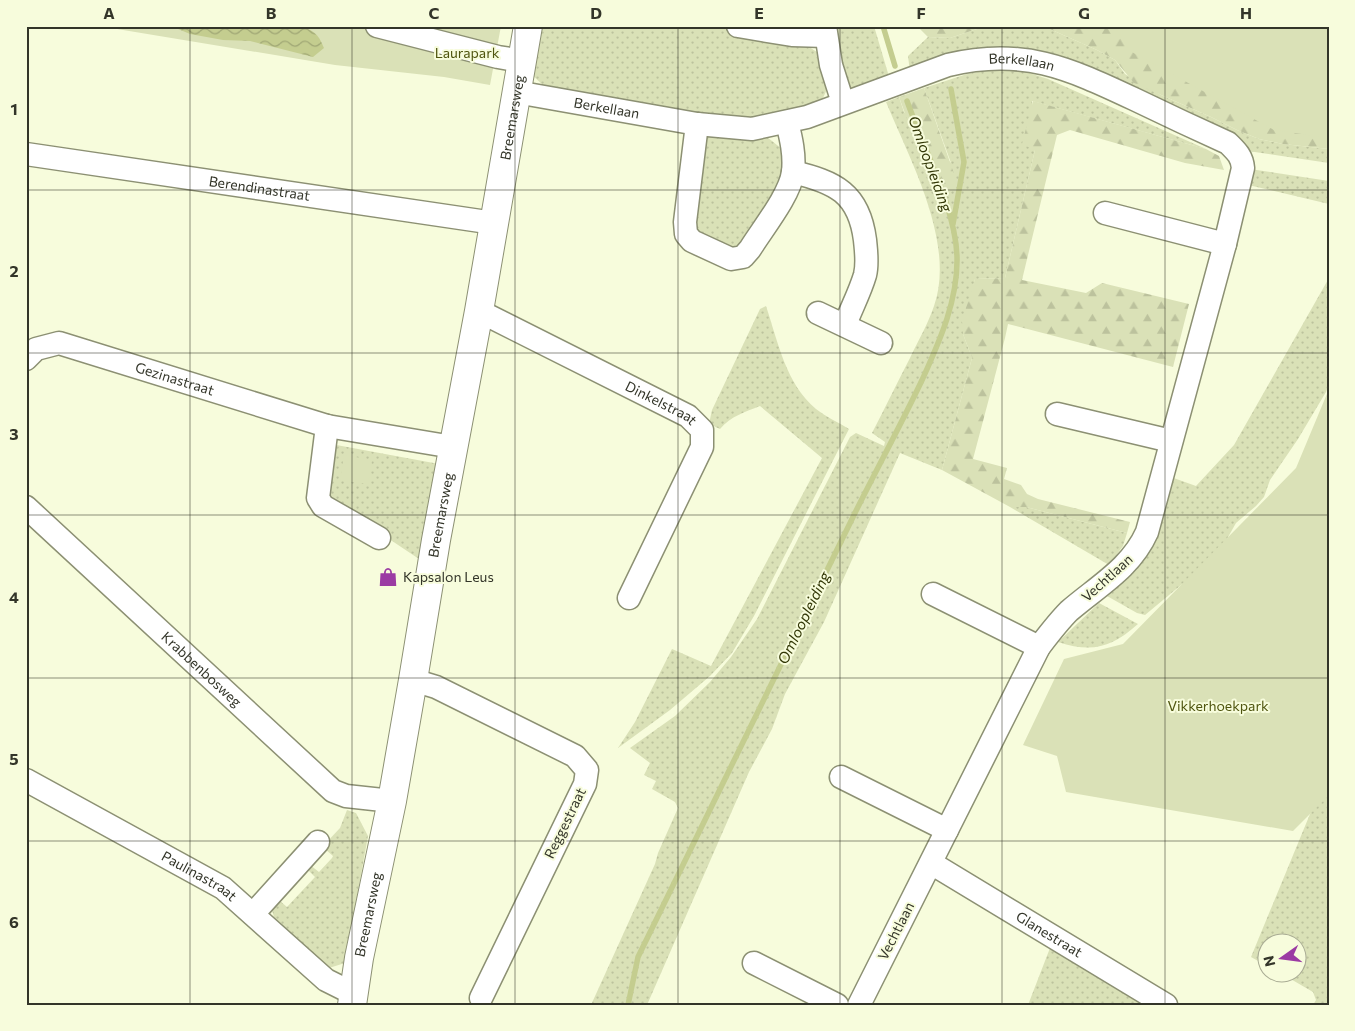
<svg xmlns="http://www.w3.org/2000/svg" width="1355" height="1031" font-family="Commissioner,sans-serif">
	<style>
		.grass { fill: url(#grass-dots) }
		.forest { fill: url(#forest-firs) }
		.park { fill: #dae1b7 }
		.water { fill: url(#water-waves) }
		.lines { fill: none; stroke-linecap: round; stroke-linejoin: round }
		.stream { stroke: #c4cd8f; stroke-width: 5.5 }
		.minor-casing { stroke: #8c9073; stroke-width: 25 }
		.tertiary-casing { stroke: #8c9073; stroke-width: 30 }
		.minor { stroke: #fff; stroke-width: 22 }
		.tertiary { stroke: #fff; stroke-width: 28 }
		.grid { fill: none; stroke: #333529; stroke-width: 1; stroke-opacity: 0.55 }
		.labels { text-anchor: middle; stroke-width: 4; stroke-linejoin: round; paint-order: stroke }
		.park-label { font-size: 14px; fill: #4f550f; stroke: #f7fcdc }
		.street-label { font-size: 14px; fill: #333529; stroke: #f7fcdc }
		.poi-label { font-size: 14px; fill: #333529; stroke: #f7fcdc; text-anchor: start }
		.water-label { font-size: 15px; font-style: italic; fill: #323706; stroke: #f7fcdc }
		.neatline { fill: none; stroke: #333529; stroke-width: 2 }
		.grid-label { font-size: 16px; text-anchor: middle; font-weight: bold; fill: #333529 }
	</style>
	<defs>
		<pattern id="grass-dots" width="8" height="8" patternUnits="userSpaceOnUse" patternTransform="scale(1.25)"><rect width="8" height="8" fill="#dae1b7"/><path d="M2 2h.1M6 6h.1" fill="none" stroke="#bcc29d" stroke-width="1.8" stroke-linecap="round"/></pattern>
		<pattern id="forest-firs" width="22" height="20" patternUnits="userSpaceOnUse" patternTransform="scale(1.25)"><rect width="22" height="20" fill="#dae1b7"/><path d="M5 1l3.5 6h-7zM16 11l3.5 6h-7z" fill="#bcc29d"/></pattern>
		<pattern id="water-waves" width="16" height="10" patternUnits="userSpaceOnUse" patternTransform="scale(1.25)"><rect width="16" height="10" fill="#c4cd8f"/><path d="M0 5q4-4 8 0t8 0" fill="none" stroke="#a0a775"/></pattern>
	</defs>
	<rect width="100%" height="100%" fill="#f7fcdc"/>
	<path class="grass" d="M 539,26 L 725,26 L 731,31 L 806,45 L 820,54 L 828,87 L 823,98 L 814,106 L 749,121 L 546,88 L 529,72 Z
		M 831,26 L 874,26 L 890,80 L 855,93 L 847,88 Z
		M 986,26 L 1043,26 L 1097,50 L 1115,60 L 1125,74 L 1161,95 L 1211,117 L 1237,130 L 1259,139 L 1283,144 L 1329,149 L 1329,163 L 1241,150 L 1067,66 L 910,72 L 908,56 L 928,37 L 950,38 Z
		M 994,69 L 1023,71 L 1048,79 L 1206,149 L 1032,101 L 1035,150 L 1005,278 L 975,279 L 963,334 L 972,358 L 942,470 L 900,453 L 824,622 L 785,694 L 772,729 L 749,772 L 647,1005 L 591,1005 L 655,864 L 658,853 L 678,808 L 675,802 L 652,789 L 656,781 L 644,775 L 650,763 L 630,748 L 675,716 L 710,682 L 731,657 L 757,619 L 850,437 L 856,433 L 884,446 L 885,442 L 872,433 C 885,408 897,383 910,358 C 918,341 928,324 934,306 C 956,243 910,160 886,102 L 899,97 L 904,112 L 951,163 L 924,88 L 967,74 Z
		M 705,135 L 767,137 L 782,149 L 783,154 L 781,175 L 775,193 L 736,252 L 691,233 Z
		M 1250,169 L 1329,181 L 1329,204 L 1244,184 Z
		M 1329,278 L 1329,384 L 1326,392 L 1298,439 L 1270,480 L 1264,497 L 1256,506 L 1236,523 L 1227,539 L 1210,561 L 1145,615 L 1137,613 L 1107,596 L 1125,578 L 1168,476 L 1196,486 L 1234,445 Z
		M 766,306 C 778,342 786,384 816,409 C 826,417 838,422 849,429 L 754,616 L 732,653 L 710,676 L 670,710 L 618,748 L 635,722 L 672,649 L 711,666 L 822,458 L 760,406 C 745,412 731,416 720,429 L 709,424 L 712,410 L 760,309 Z
		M 331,444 L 439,464 L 425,563 L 325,496 Z
		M 1010,507 L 1026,507 L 1127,533 L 1123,546 L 1109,565 Z
		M 1099,603 L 1138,624 C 1111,648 1092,653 1058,642 Z
		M 1329,768 L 1329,1005 L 1313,1005 L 1316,1000 L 1313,992 L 1282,974 L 1298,974 L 1298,944 L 1268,944 L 1267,966 L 1251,957 Z
		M 347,810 L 356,813 L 368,836 L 345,963 L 329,968 L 274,917 L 272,910 L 280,901 L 287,907 L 315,877 L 307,869 L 310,865 L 319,872 L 332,858 L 333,856 L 325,849 L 325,844 L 340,828 Z
		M 1050,948 L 1145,1005 L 1028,1005 Z"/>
	<path class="forest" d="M 917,26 L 986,26 L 950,38 L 928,37 Z
		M 1043,26 L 1329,26 L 1329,149 L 1283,144 L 1259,139 L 1237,130 L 1211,117 L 1134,83 L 1115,60 L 1097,50 Z
		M 924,88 L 958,185 L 951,192 L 936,199 L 899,97 Z
		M 1033,101 L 1206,149 L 1219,156 L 1224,170 L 1185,163 L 1070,130 L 1057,135 L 1022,280 L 1086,293 L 1102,283 L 1189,304 L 1173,367 L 1008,324 L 1005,338 L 973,459 L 1007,468 L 1004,479 L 1021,485 L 1027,494 L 1038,499 L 1130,522 L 1127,533 L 1026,507 L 1010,507 L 942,470 L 972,358 L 963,334 L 962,321 L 975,279 L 1005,278 L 1035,150 L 1022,144 Z"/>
	<path class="park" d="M 99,26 L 501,26 L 490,85 L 444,77 L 335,65 Z
		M 1114,26 L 1329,26 L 1329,138 L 1274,130 L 1130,51 Z
		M 1329,389 L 1329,795 L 1293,831 L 1066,792 L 1057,756 L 1023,745 L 1064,659 L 1123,644 L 1296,468 Z
		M 344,455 L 372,460 L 368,484 L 340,480 Z"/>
	<path class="water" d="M 171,26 L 303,26 C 315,32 319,35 324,48 L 313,57 L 250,41 L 223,40 L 190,34 Z"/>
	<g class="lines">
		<path class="stream" d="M 883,26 L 895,66
			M 951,89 L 964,162 L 953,224
			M 628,1005 L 638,957 C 710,810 781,663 853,517 C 876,470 901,425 923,378 C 940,340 958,300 957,257 C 956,210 923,146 907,101"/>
		<g class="minor-casing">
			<g id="minor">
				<path d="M 377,26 L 498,57 L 522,61"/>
				<path d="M 738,26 L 792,35 L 826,36"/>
				<path d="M 825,26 L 831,65 L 843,103"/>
				<path id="s1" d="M 516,92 L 697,124 L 752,129 L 807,117 L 948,65 C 1023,47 1068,68 1134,99 C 1165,114 1197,129 1228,143 C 1236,151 1242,156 1243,168 L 1225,244 L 1147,532 C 1131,568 1098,586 1069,611 C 1058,622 1049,634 1039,647 L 859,1005"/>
				<path d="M 697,124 L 685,222 L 686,234 L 692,241 L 731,259 L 743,257 L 750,249 C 763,228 790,195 793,172 C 795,155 791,138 787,122"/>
				<path id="s2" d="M 26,154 L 494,223"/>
				<path d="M 793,172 C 835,182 859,193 865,240 C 866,251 868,263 865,275 C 860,292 851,309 845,325"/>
				<path d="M 1105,213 L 1225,244"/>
				<path id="s3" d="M 479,311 L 688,416 L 702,430 L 702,447 L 629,598"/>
				<path d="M 818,313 L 881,343"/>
				<path id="s4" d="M 26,359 L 36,349 L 59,343 L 327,426 L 453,447"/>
				<path d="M 1057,414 L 1171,441"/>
				<path d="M 327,426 L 318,498 L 323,506 L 379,538"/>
				<path id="s5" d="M 26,507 L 333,791 L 346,796 L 392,801"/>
				<path d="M 933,594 L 1039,647"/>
				<path d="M 413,680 L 436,687 L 575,756 L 587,770 L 585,784 L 481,998"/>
				<path d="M 841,777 L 947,830"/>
				<path id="s6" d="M 26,780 L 223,888 L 326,980 L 354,994"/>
				<path id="s7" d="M 931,863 L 1166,1005"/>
				<path d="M 253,914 L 318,842"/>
				<path d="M 754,963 L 837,1005"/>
			</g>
		</g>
		<g class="tertiary-casing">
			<g id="tertiary">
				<path id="s8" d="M 352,1005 L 359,958 L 392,801 L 413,680 L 436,540 L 479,311 L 528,26"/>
			</g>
		</g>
		<use href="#minor" class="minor"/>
		<use href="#tertiary" class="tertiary"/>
	</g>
	<path class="grid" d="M 190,26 L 190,1005M 352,26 L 352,1005M 515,26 L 515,1005M 678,26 L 678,1005M 840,26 L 840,1005M 1002,26 L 1002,1005M 1165,26 L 1165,1005M 26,190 L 1329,190M 26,353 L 1329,353M 26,515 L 1329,515M 26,678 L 1329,678M 26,841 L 1329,841"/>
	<defs>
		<g id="shop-bare" transform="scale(1.5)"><path d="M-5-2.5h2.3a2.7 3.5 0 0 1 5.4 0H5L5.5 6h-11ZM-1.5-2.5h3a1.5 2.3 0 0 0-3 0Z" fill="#9b3ba3" stroke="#f7fcdc" stroke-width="2.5" paint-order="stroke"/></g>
	</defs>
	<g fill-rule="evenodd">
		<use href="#shop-bare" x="388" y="577"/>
	</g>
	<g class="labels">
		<g class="park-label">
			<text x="467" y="58">Laurapark</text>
			<text x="1218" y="711">Vikkerhoekpark</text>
		</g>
		<g class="street-label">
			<text dy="5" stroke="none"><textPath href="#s1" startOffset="520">Berkellaan</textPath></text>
			<text dy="5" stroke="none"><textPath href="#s1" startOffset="92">Berkellaan</textPath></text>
			<text dy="5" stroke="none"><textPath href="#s8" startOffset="902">Breemarsweg</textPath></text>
			<text dy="5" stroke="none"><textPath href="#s2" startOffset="236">Berendinastraat</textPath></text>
			<text dy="5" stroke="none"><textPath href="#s4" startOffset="159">Gezinastraat</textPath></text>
			<text dy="5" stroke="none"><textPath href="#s3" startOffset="204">Dinkelstraat</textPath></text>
			<text dy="5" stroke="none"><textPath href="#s8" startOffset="498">Breemarsweg</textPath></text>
			<text transform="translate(1107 578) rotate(-42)" y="5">Vechtlaan</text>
			<text dy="5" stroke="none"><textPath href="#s5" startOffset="239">Krabbenbosweg</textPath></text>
			<text transform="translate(565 823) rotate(-64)" y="5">Reggestraat</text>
			<text dy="5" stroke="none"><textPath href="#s6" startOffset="198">Paulinastraat</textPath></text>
			<text dy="5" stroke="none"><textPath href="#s8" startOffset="92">Breemarsweg</textPath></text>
			<text transform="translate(896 931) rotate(-63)" y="5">Vechtlaan</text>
			<text dy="5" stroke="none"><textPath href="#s7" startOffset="138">Glanestraat</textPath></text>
		</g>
		<g class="poi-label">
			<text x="403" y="582">Kapsalon Leus</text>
		</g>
		<g class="water-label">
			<text transform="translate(930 164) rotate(70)" y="5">Omloopleiding</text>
			<text transform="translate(804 618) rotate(-64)" y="5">Omloopleiding</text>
		</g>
	</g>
	<rect width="1355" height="1031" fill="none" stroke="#f7fcdc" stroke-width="55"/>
	<g transform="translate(1282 958) rotate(256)"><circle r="24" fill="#f7fcdc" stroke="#a9ac94"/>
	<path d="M0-4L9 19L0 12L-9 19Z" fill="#9b3ba3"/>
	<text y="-8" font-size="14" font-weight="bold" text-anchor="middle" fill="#333529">N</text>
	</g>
	<rect x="28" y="28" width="1300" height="976" class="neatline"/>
	<g class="grid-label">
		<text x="109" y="19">A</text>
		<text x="271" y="19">B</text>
		<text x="434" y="19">C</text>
		<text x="596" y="19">D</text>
		<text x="759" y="19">E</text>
		<text x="921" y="19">F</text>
		<text x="1084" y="19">G</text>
		<text x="1246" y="19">H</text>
		<text x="14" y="115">1</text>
		<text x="14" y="277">2</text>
		<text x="14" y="440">3</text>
		<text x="14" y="603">4</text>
		<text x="14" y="765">5</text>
		<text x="14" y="928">6</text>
	</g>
</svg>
